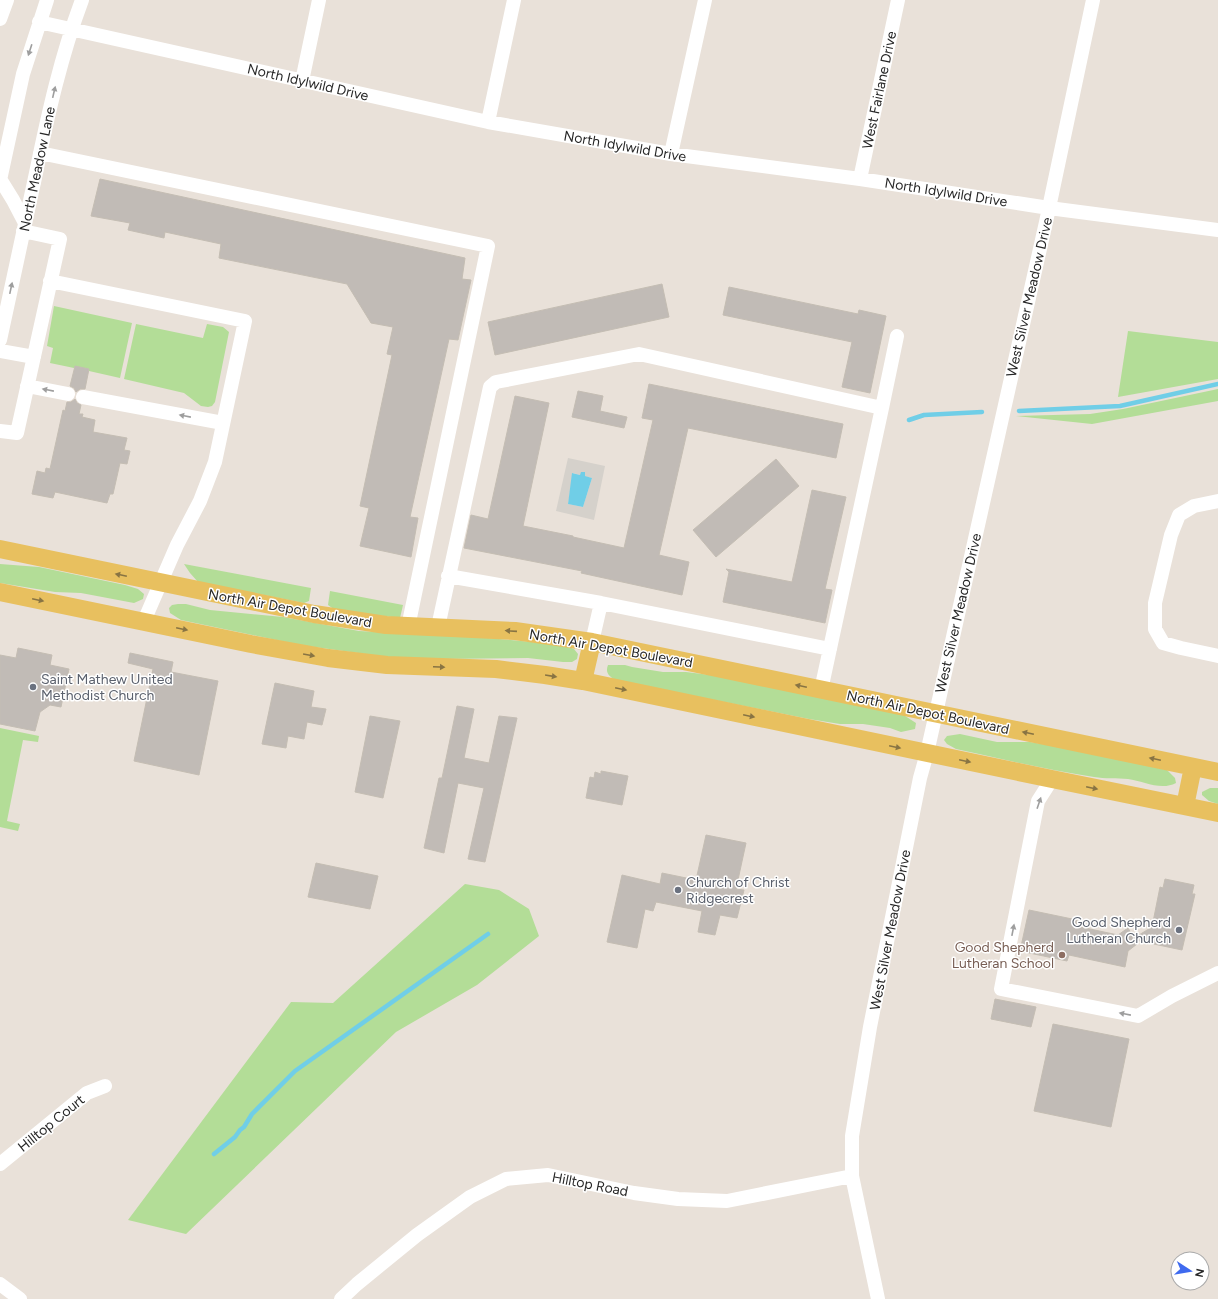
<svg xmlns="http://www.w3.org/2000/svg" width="1218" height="1299" font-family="Figtree,sans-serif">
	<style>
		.green { fill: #b3dd97 }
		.plaza { fill: #d5d1cb; fill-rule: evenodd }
		.water { fill: #70cee7 }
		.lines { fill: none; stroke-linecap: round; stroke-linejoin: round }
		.stream { stroke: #70cee7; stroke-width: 4.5 }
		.building { fill: #c1bbb6; stroke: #c4bdb3 }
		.minor { stroke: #fff; stroke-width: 14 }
		.major { stroke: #e8c05f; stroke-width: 18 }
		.oneway { fill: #9e9e9e }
		.oneway2 { fill: #887443 }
		.worship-dot { fill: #6b7280; stroke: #fff; stroke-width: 1.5 }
		.education-dot { fill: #8d6e63; stroke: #fff; stroke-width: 1.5 }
		.labels { text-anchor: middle; stroke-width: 3; stroke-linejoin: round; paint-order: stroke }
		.street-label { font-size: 14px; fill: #272727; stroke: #fff }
		.worship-label { font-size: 14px; fill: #5b616d; stroke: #fff; text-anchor: start }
		.education-label { font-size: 14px; fill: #785e54; stroke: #fff; text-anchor: end }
	</style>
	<rect width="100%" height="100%" fill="#e9e1d9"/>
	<path class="green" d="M 54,306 L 132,323 L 120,378 L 89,371 L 89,369 L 75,367 L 74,368 L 50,363 L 53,348 L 47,346 Z
		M 136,324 L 203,338 L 207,324 L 223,327 L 229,332 L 215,402 L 212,406 L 208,407 L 201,406 L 184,393 L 124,379 Z
		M 1128,331 L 1218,342 L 1218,379 L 1118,397 Z
		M 1218,389 L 1218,401 L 1092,424 L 1016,416 L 1090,414 L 1123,409 Z
		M 0,564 L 39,567 L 125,585 L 138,589 L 144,594 L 143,599 L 134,603 L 81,593 L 55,592 L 0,583 Z
		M 184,564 L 311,588 L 309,601 L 304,603 L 198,582 L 190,573 Z
		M 330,591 L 403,605 L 400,618 L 335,610 L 328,605 Z
		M 178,604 L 186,604 L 210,610 L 283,617 L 359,631 L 488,638 L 563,645 L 574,649 L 578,654 L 577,659 L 572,662 L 563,662 L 528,658 L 437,659 L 387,657 L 300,645 L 181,620 L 170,613 L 169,608 L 172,605 Z
		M 608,665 L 625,665 L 632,667 L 663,672 L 686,672 L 710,675 L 902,714 L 916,723 L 915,729 L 901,732 L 890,728 L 863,724 L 840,724 L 809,719 L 615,680 C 609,676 605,673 608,665 Z
		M 0,728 L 39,736 L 38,742 L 23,740 L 7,821 L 20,824 L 18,831 L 0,827 Z
		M 960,734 L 997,742 L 1030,742 L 1071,749 L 1167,770 L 1175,778 L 1176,783 C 1161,791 1143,781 1128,779 C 1117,778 1105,779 1094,777 C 1048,770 1002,759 956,749 L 947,744 L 944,740 L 947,736 Z
		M 1210,788 L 1218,788 L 1218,804 L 1209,801 L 1202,795 L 1202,792 Z
		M 465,884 L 499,890 L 529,909 L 539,936 L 477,985 L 396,1032 L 186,1234 L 128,1220 L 291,1002 L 333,1003 Z"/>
	<path class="plaza" d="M 568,458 L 605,466 L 594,520 L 556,511 ZM 573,473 L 580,475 L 585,473 L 584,476 L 592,478 L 583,507 L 568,504 Z"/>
	<path class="water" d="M 581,472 L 585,472 L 585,476 L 592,478 L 583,507 L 568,504 L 572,473 L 580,475 Z"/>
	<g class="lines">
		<path class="stream" d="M 1019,411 L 1120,406 L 1218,384
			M 909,420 L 924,415 L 982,412
			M 214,1154 L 235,1137 L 240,1130 L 244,1127 L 252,1114 L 295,1071 L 488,934"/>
	</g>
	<path class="building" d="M 100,179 L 465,258 L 462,279 L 471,280 L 458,340 L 449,339 L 410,517 L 418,518 L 411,557 L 360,546 L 369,508 L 360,506 L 392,355 L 387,354 L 393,327 L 371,323 L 347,284 L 219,258 L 221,244 L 165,232 L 164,238 L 128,230 L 130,223 L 91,216 Z
		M 662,284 L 669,317 L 495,355 L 488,322 Z
		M 729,287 L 858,314 L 859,310 L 886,316 L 870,393 L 842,387 L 852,342 L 723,315 Z
		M 75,366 L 89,369 L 85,389 L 80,389 L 76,392 L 74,388 L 70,386 Z
		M 649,384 L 843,424 L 836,458 L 688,428 L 659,555 L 689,562 L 682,595 L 581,573 L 582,571 L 464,548 L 471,515 L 488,519 L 515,396 L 549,403 L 523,526 L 573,536 L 573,537 L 624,548 L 653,420 L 642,418 Z
		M 578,391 L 603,396 L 600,411 L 627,417 L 624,428 L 572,417 Z
		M 75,399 L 77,403 L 81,405 L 79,414 L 83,414 L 82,417 L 95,420 L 93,432 L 127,438 L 124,450 L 130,451 L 127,464 L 120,463 L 113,494 L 110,494 L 107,503 L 55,492 L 53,498 L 32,494 L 37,471 L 45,473 L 46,468 L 50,469 L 63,410 L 65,411 L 67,402 L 71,402 Z
		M 776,459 L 799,486 L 716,557 L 693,530 Z
		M 812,490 L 846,497 L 825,589 L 832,590 L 825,623 L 723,602 L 729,572 L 726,569 L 792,582 Z
		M 18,648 L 52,655 L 50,665 L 69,669 L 61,707 L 50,705 L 40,712 L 35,731 L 0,724 L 0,655 L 16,658 Z
		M 130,653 L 173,662 L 171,672 L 218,681 L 199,775 L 134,761 L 153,669 L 128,663 Z
		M 275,683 L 314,691 L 311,707 L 326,709 L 322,725 L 307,722 L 304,739 L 288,736 L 286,748 L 262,744 Z
		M 457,706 L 474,709 L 464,758 L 489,763 L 499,716 L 517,718 L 485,862 L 468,859 L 484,788 L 458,783 L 444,853 L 424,848 L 439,778 L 442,778 Z
		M 370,716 L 400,721 L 383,798 L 355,792 Z
		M 601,771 L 628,776 L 622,805 L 586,798 L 590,777 L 594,778 L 595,772 L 601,774 Z
		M 706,835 L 746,843 L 736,889 L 744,890 L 737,918 L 720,915 L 715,935 L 698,932 L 702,911 L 656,902 L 653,911 L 645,909 L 637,948 L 607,942 L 622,875 L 660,884 L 662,873 L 696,880 Z
		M 316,863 L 378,876 L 370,909 L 308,897 Z
		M 1165,879 L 1194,885 L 1192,894 L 1195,894 L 1182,950 L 1135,940 L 1137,944 L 1128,951 L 1125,967 L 1069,955 L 1067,961 L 1020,951 L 1029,910 L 1077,920 L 1076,926 L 1118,935 L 1128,928 L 1134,938 L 1152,927 L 1160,887 L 1163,888 Z
		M 995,999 L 1036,1007 L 1031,1027 L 991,1019 Z
		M 1053,1024 L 1129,1039 L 1111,1127 L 1034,1111 Z"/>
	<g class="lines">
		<path class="minor" d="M 0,19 L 7,0
			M 39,22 L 488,122 L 671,154 L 860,179 L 1049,208 L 1218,230
			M 302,81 L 319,0
			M 488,122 L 514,0
			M 40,153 L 488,246 L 408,627
			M 671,154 L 705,0
			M 0,179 L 13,200 L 25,223
			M 860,179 L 898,0
			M 0,180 L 23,74 L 47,0
			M 50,281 L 245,321 L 215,462 L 200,501 L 177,545 L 144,621
			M 0,340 C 12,284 24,229 36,173 C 48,114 61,56 82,0
			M 0,351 L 34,357
			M 27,386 L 68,394
			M 83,397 L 223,423
			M 882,408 L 897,336
			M 0,431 L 17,433 L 60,239 L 23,231
			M 1218,501 L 1194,506 L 1179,515 L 1171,535 L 1155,603 L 1155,629 L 1163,643 L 1181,648 L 1218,656
			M 448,576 L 601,603 L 830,649
			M 438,627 L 490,387 L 496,382 L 639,354 L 882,408 L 821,690
			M 592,642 L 601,603
			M 1052,779 L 1038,801 L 1001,989 L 1138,1016 L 1172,996 L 1218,973
			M 0,1164 L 87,1093 L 105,1086
			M 0,1284 L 20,1299
			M 341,1299 L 357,1284 L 417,1235 L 470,1197 L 506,1179 L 548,1175 L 634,1193 L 678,1199 L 727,1201 L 852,1176
			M 878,1299 L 852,1176 L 852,1136 L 870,1027 L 920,778 L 927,753 L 1046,222 L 1093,0"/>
		<path class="major" d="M 0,549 L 314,614 L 386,625 L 515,631 L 592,642 L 1218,772
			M 0,592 L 251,644 L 328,658 L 387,665 L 496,669 L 545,675 L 583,681 L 1052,779 L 1218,813
			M 583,681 L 592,642
			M 1185,806 L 1193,767"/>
	</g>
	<defs><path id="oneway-solid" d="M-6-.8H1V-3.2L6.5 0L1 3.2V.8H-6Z"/></defs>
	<g class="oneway">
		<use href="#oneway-solid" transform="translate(30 50) rotate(108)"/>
		<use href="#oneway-solid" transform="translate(54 92) rotate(-77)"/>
		<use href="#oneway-solid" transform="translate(11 288) rotate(-78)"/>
		<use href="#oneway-solid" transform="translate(48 390) rotate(-169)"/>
		<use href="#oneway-solid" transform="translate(185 416) rotate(-169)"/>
		<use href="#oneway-solid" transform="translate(1039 803) rotate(-71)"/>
		<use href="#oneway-solid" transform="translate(1013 930) rotate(-79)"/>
		<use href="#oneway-solid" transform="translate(1125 1014) rotate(-169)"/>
	</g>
	<g class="oneway2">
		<use href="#oneway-solid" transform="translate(121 575) rotate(-168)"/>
		<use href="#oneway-solid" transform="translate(38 600) rotate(12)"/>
		<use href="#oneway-solid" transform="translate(182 629) rotate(12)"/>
		<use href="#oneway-solid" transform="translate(511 631) rotate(-176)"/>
		<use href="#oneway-solid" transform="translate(309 655) rotate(10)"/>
		<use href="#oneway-solid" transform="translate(439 667) rotate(2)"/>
		<use href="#oneway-solid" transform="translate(551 676) rotate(9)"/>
		<use href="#oneway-solid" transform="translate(801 686) rotate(-168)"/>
		<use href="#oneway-solid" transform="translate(621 689) rotate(12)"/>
		<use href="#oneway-solid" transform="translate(749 716) rotate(12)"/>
		<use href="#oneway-solid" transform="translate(1028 733) rotate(-168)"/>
		<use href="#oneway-solid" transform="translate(895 747) rotate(12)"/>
		<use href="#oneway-solid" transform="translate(1155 759) rotate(-168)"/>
		<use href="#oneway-solid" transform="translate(965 761) rotate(12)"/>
		<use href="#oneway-solid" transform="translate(1092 788) rotate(12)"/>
	</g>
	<g class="worship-dot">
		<circle cx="33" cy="687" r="4"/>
		<circle cx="678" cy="890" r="4"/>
		<circle cx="1179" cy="930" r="4"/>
	</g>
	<circle class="education-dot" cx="1062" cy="955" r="4"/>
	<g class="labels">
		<g class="street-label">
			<text transform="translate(308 82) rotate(13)" y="5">North Idylwild Drive</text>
			<text transform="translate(879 90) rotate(-78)" y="5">West Fairlane Drive</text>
			<text transform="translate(625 146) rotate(10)" y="5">North Idylwild Drive</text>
			<text transform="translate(37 169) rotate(-78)" y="5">North Meadow Lane</text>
			<text transform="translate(946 192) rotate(9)" y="5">North Idylwild Drive</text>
			<text transform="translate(1029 297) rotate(-77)" y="5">West Silver Meadow Drive</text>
			<text transform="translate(290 608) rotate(10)" y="5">North Air Depot Boulevard</text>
			<text transform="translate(958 613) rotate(-77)" y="5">West Silver Meadow Drive</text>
			<text transform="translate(611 648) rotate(10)" y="5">North Air Depot Boulevard</text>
			<text transform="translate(928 712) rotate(12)" y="5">North Air Depot Boulevard</text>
			<text transform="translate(890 930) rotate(-79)" y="5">West Silver Meadow Drive</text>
			<text transform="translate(51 1123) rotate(-39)" y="5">Hilltop Court</text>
			<text transform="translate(590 1184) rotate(11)" y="5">Hilltop Road</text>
		</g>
		<g class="worship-label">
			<text x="41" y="684">Saint Mathew United<tspan x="41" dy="16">Methodist Church</tspan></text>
			<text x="686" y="887">Church of Christ<tspan x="686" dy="16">Ridgecrest</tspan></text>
			<text x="1171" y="927" text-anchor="end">Good Shepherd<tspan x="1171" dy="16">Lutheran Church</tspan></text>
		</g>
		<g class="education-label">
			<text x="1054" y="952">Good Shepherd<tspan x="1054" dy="16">Lutheran School</tspan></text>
		</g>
	</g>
	<g transform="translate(1190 1271) rotate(102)"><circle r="19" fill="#ffffff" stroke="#a9a9a9"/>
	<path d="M0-3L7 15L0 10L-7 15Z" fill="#3f6aef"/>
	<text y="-6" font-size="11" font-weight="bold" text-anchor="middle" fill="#272727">N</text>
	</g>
</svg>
